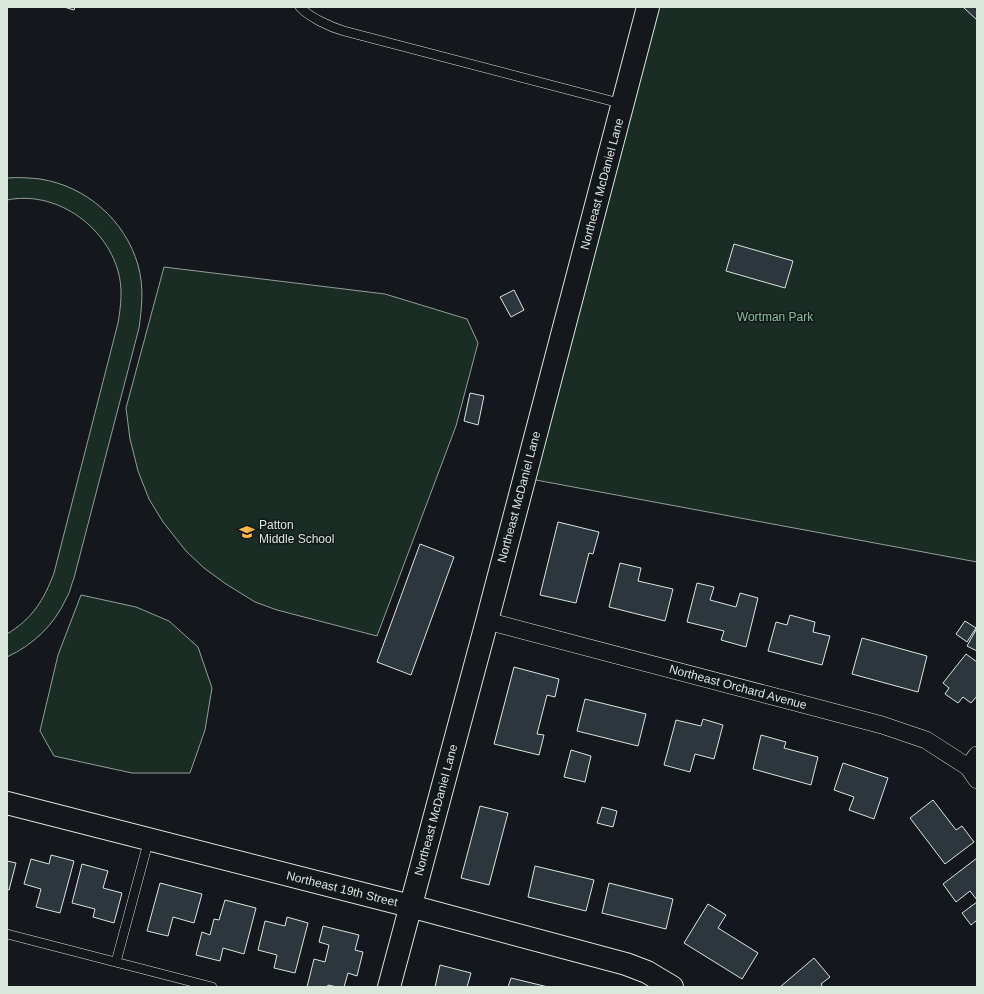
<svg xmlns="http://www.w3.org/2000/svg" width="984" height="994" font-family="Arial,sans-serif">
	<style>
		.green { fill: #1a2d24; stroke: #939e99 }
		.building { fill: #2c363c; stroke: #d8e6dc }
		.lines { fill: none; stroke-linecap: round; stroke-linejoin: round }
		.lane-casing { stroke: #d8e6dc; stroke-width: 10 }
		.street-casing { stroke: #d8e6dc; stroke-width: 18 }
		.secondary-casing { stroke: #d8e6dc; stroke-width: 24 }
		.lane { stroke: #14181c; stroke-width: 9 }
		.street { stroke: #14181c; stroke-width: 17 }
		.secondary { stroke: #14181c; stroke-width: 22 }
		.labels { text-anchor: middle; stroke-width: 3; stroke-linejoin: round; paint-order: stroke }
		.street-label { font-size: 12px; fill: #d8e6dc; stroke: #14181c }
		.park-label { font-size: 12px; fill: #8ac095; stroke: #14181c }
		.poi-label { font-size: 12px; fill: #d8e6dc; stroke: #14181c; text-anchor: start }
	</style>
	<rect width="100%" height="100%" fill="#14181c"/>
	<path class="green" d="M 648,7 L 977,7 L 977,562 L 525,478 Z
		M 7,178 C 18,177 30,178 40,179 C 86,186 125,220 138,265 C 144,286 142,307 139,328 L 74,578 C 71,585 70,593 66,599 C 54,625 33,645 7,657 L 7,634 C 32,619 44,600 54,573 L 118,323 C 121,305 123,288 118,271 C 105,225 55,190 7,200 Z
		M 164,267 L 385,294 L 467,319 L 478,343 L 456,426 L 377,636 L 277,610 L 255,602 L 226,584 L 204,568 L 186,551 L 163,522 L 149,499 L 138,471 L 130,439 L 126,408 Z
		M 81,595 L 136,607 L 169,621 L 198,647 L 212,688 L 205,730 L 190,773 L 132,773 L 54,756 L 40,731 L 58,655 Z"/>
	<path class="building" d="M 64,7 L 75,7 L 74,10 Z
		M 963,7 L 977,7 L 977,20 Z
		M 734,244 L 793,261 L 785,288 L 726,271 Z
		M 514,290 L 524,310 L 511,317 L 500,297 Z
		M 470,393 L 484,396 L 478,425 L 464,421 Z
		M 558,522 L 599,532 L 593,554 L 589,553 L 576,603 L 540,595 Z
		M 420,544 L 454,557 L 411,675 L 377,662 Z
		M 620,563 L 641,568 L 638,581 L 673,589 L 665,621 L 609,607 Z
		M 697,583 L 714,587 L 710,600 L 736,607 L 740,593 L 758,598 L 746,647 L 721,640 L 724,631 L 687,622 Z
		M 790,615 L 815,622 L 813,632 L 830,636 L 822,665 L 768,651 L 776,622 L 787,625 Z
		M 965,621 L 976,628 L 967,642 L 956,634 Z
		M 977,628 L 977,651 L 967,646 Z
		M 862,638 L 927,656 L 918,692 L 852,674 Z
		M 966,654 L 977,662 L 977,696 L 971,703 L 963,697 L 958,703 L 945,694 L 949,688 L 943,683 Z
		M 514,667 L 559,679 L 555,697 L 547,695 L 537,734 L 544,735 L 539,755 L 494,744 Z
		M 585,699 L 646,714 L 638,746 L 577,731 Z
		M 703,719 L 723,725 L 714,759 L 695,754 L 690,772 L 664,765 L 676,720 L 701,726 Z
		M 761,735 L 786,742 L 784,748 L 818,757 L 811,785 L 753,769 Z
		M 571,750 L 591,756 L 585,782 L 564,777 Z
		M 843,763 L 888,778 L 874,819 L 849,810 L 854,797 L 834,790 Z
		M 933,800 L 956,830 L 962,826 L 974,842 L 945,864 L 910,818 Z
		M 480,806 L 508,813 L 489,885 L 461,878 Z
		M 602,807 L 617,811 L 613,827 L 597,823 Z
		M 51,855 L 74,861 L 60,913 L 36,907 L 41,889 L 24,884 L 31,859 L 49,864 Z
		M 977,858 L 977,900 L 970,891 L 956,902 L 943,884 Z
		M 7,861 L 16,863 L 9,890 L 7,889 Z
		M 82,864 L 108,871 L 103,888 L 122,893 L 114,923 L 93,917 L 95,909 L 72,903 Z
		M 535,866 L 594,880 L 586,911 L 528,897 Z
		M 160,883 L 202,894 L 194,923 L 173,917 L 168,936 L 147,931 Z
		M 609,883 L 673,899 L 666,929 L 602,913 Z
		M 225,900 L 256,908 L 244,954 L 223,948 L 220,961 L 196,955 L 202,932 L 210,935 L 214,919 L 219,920 Z
		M 977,902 L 977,920 L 971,925 L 962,913 Z
		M 708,904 L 726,915 L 718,928 L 758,953 L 742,979 L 684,943 Z
		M 287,917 L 308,923 L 295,973 L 274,968 L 277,955 L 258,950 L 265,921 L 285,926 Z
		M 323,926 L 359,935 L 355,950 L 363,952 L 357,976 L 348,973 L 344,987 L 337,987 L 328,985 L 327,987 L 307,987 L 314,959 L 325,962 L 329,945 L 319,942 Z
		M 814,958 L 830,977 L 821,984 L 823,987 L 780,987 Z
		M 440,965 L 471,973 L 467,987 L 435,987 Z
		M 511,978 L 548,987 L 508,987 Z"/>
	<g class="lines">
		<g class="lane-casing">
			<path id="lane" d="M 300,7 C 309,17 330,27 344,31 L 623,104
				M 7,934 L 212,987
				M 116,962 L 149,839"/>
		</g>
		<g class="street-casing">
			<path id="street" d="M 487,621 L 882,725 L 926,740 L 968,767 L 977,780
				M 968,767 L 977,755"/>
		</g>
		<g class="secondary-casing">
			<path id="secondary" d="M 7,803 L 410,906 L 626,964 L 647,972 L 672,987
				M 389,987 L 487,621 L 648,7"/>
		</g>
		<use href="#lane" class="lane"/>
		<use href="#street" class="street"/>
		<use href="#secondary" class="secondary"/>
	</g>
	<defs>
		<g id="school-bare" transform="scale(1.2)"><path d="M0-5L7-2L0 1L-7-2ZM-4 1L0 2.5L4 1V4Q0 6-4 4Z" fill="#ffb74d" stroke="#14181c" stroke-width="2.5" paint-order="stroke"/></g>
	</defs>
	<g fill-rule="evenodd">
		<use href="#school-bare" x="247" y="532"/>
	</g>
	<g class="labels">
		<g class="street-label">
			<text transform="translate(602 184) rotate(-75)" y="4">Northeast McDaniel Lane</text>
			<text transform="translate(519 497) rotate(-75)" y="4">Northeast McDaniel Lane</text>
			<text transform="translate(738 687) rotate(15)" y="4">Northeast Orchard Avenue</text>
			<text transform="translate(436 810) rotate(-75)" y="4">Northeast McDaniel Lane</text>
			<text transform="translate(342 889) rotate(14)" y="4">Northeast 19th Street</text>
		</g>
		<g class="park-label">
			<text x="775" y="321">Wortman Park</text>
		</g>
		<g class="poi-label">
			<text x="259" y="529">Patton<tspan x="259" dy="14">Middle School</tspan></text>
		</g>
	</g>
	<rect width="984" height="994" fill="none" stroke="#d8e6dc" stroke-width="16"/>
</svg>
